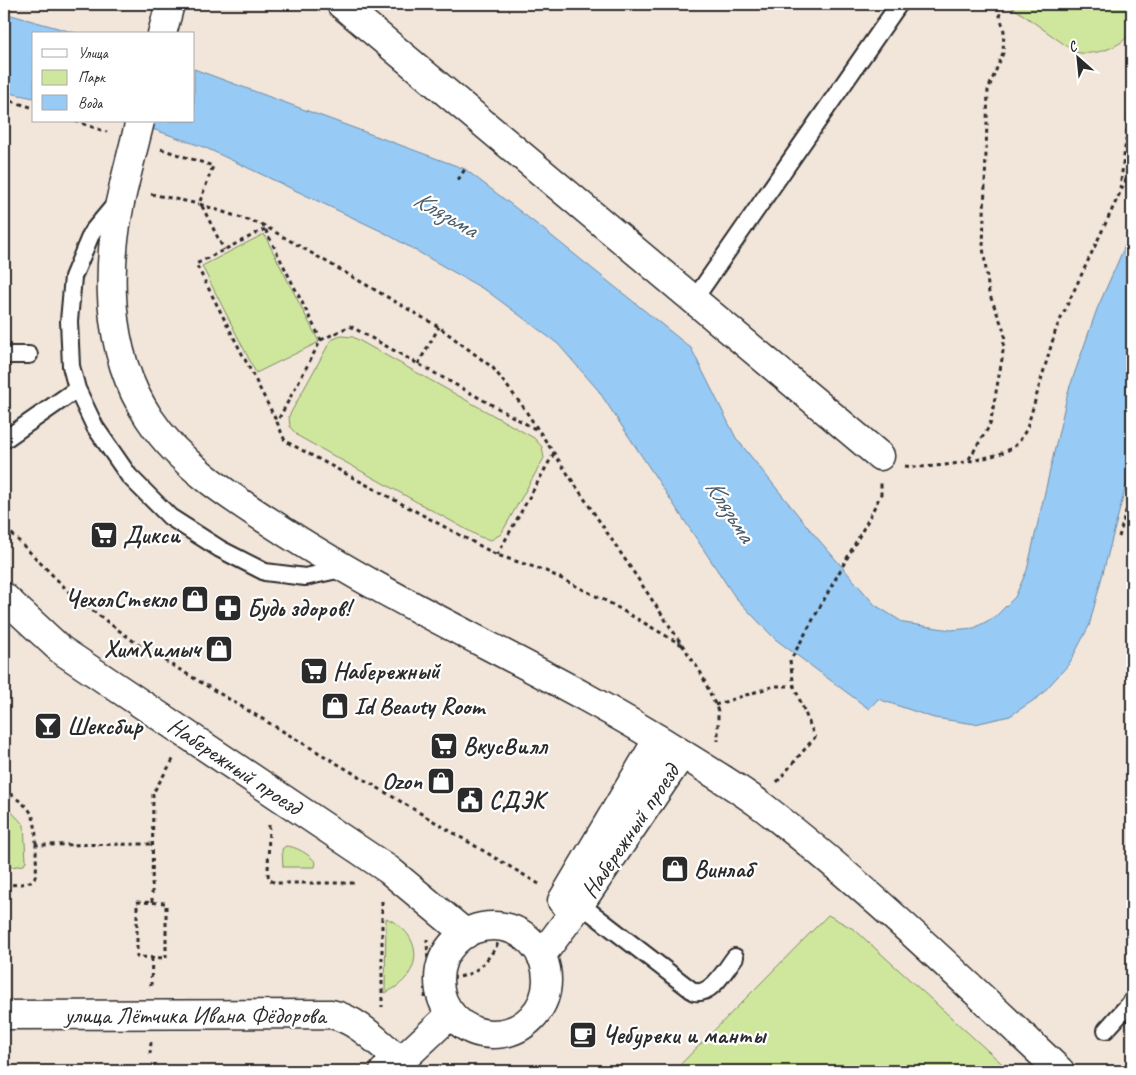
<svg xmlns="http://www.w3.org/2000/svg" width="1136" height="1075" font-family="Caveat,sans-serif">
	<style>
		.green { fill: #cfe79c; stroke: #7d8964 }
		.water { fill: #97caf4; stroke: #6c8aa4 }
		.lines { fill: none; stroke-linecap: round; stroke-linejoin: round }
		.service-casing { stroke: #2b2b2b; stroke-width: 20 }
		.minor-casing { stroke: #2b2b2b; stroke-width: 31 }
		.secondary-casing { stroke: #2b2b2b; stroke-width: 31 }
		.path { stroke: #2b2b2b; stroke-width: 3; stroke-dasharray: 4 4; stroke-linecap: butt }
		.service { stroke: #fff; stroke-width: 16 }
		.minor { stroke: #fff; stroke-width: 28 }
		.secondary { stroke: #fff; stroke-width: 28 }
		.secondary-bridge-casing { stroke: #2b2b2b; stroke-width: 31; stroke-linecap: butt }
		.secondary-bridge { stroke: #fff; stroke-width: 28 }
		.labels { text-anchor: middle; stroke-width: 4.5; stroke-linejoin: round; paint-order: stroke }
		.poi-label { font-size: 24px; font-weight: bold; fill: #2b2b2b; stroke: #fff; text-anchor: start }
		.street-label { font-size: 24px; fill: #2b2b2b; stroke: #fff }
		.water-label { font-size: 25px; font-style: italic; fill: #4b5b67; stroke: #fff }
	</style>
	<rect width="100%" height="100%" fill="#f2e5da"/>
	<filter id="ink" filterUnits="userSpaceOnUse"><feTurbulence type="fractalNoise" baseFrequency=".02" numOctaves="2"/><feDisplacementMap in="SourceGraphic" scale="10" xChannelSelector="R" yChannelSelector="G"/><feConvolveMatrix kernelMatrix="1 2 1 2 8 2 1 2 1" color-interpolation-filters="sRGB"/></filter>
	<g filter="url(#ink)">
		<path class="green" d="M 1008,4 L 1132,4 C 1132,11 1134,21 1132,28 C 1127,47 1092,57 1075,52 Z
			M 264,234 L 319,342 L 256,373 L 202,266 Z
			M 341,336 L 353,337 L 534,438 L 542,447 L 544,458 L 501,534 L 491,540 L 480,537 L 298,436 L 290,427 L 289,416 L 331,340 Z
			M 4,804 L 24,825 L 26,861 L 24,865 L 4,868 Z
			M 286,846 C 295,846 311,855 316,863 L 315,867 L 283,867 L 282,849 Z
			M 828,915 L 855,930 L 1010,1071 L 674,1071 Z
			M 386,918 C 425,935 424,976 385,993 Z"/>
		<path class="water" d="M 4,13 L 79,34 L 34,34 L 34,98 L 4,92 Z
			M 194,69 L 465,169 L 543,229 L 691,348 L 736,438 L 806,525 L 875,605 L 904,623 L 951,630 L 974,628 L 995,617 L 1015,597 L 1027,570 L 1068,392 L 1097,309 L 1132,230 L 1132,463 L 1089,626 L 1069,664 L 1040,696 L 1010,716 L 975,724 L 934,718 L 878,699 L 869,709 L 775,639 L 735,597 L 598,390 L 558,344 L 487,291 L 383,232 L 206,148 L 130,121 L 194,121 Z"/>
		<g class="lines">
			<g class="service-casing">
				<path id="service" d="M 117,202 L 92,232 L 73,277 L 69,321 L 71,366 L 77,389 L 95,427 L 129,476 L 170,517 L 220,549 L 265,572 L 305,577 L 342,569
					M 693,301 L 899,4
					M 4,355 L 29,355
					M 4,440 L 77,389
					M 580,904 L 694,992 C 712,995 725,970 735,957
					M 1106,1030 L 1132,1001"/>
			</g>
			<g class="minor-casing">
				<path id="minor" d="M 341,4 L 880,456
					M 4,597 L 61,650 L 389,870 L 466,934
					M 562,901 L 658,739
					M439 980a54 54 0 1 1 108 0a54 54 0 1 1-108 0Z
					M 541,956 L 580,904 L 682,754
					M 4,1015 L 331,1014 C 359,1020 379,1044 401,1061
					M 384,1071 L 401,1061 L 451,1014"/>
			</g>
			<g class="secondary-casing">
				<path id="secondary" d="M 162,34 L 170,4
					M 124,185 C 105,261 104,350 149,418 C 182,468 236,500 285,532 C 413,614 553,672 681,753 C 708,770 737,787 762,806 C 867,887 963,980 1060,1071"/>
			</g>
			<path class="path" d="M 4,99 L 34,108
				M 75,121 L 107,132
				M 161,149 L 213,166 L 199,204 L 263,225
				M 458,180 L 465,169
				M 1120,189 L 1132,91
				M 151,194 L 199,204
				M 202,206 L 224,250
				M 265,229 L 196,264 L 277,422
				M 321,340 L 350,326 L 537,430
				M 418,364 L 439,327
				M 969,459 L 990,425 L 1002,359 L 1005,333 L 989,293 L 983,247 L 988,90 L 1003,53 L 1004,31 L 997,4
				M 905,466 C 925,470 992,460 1010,449 C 1019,444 1022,437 1027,428 L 1056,329 L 1132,167
				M 4,531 L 11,533 L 74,597 L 140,646 L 539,884
				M 1119,537 L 1132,489
				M 497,555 L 554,453
				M 682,645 L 608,602 L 546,571 L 497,555 L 285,441 L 277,422 L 321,340 L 263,225 L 439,327 L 493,368 L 521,404 L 701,673 L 718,711 L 718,741
				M 715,705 L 774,686 L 794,686
				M 777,782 L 815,737 L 794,686 L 790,661 L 867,522 L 881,494 L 881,482
				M 4,789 C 31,810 36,809 36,845
				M 269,825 L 268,875 L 270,880 L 275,883 L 355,883
				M 4,885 C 42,884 36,881 36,845 L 153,844
				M 382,901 L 382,1007
				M 137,902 L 166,903 L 166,958 L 137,957 Z
				M 152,902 L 153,793 L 174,758
				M 428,976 C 439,976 452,979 463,976 C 485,970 497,946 506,928
				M 151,986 L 152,957
				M 425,998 L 428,966 L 427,939
				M 150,1054 L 151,1042"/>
			<use href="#service" class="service"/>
			<use href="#minor" class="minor"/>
			<use href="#secondary" class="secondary"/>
			<g class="secondary-bridge-casing">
				<path id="secondary-bridge" d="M 124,185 L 140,121"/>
			</g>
			<use href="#secondary-bridge" class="secondary-bridge"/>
		</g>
	</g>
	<defs>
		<g id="supermarket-square" transform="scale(1.4375)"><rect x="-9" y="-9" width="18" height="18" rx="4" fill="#2b2b2b" stroke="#fff"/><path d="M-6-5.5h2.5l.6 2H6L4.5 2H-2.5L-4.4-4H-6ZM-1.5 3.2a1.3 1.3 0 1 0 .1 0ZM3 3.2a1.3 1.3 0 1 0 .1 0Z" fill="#fff"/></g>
		<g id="shop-square" transform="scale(1.4375)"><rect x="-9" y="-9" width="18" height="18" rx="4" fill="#2b2b2b" stroke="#fff"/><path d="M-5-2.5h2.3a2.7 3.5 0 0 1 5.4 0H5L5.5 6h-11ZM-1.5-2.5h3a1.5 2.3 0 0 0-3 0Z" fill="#fff"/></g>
		<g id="pharmacy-square" transform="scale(1.4375)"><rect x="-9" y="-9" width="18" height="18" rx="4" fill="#2b2b2b" stroke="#fff"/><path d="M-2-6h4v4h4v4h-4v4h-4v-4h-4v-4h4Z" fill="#fff"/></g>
		<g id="bar-square" transform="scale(1.4375)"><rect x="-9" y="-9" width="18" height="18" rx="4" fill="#2b2b2b" stroke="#fff"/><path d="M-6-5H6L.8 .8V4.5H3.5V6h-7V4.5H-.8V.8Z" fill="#fff"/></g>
		<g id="civic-square" transform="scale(1.4375)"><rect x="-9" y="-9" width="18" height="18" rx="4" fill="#2b2b2b" stroke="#fff"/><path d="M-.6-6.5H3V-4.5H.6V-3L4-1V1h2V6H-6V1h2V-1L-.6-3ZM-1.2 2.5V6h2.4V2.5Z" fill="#fff"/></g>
		<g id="cafe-square" transform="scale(1.4375)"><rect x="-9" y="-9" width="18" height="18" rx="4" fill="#2b2b2b" stroke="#fff"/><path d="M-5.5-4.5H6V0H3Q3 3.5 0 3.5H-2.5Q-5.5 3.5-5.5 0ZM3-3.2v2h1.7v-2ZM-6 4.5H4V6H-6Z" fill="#fff"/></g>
	</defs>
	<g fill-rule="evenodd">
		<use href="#supermarket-square" x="104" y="535"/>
		<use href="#shop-square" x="195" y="599"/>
		<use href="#pharmacy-square" x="228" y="608"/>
		<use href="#shop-square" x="219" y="649"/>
		<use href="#supermarket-square" x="314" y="671"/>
		<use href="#shop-square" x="335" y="706"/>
		<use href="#bar-square" x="48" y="726"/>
		<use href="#supermarket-square" x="444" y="746"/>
		<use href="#shop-square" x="441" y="781"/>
		<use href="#civic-square" x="470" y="800"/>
		<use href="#shop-square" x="675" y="869"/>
		<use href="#cafe-square" x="583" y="1035"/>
	</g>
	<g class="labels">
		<g class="poi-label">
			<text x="123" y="543">Дикси</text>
			<text x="176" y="607" text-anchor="end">ЧехолСтекло</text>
			<text x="247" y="616">Будь здоров!</text>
			<text x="200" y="657" text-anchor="end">ХимХимыч</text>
			<text x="333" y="679">Набережный</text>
			<text x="354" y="714">Id Beauty Room</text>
			<text x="67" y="734">Шексбир</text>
			<text x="463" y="754">ВкусВилл</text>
			<text x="422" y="789" text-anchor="end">Ozon</text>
			<text x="489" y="808">СДЭК</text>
			<text x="694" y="877">Винлаб</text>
			<text x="602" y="1043">Чебуреки и манты</text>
		</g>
		<g class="street-label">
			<text transform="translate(235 766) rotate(34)" y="8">Набережный проезд</text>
			<text transform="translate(630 831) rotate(-56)" y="8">Набережный проезд</text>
			<text x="195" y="1023">улица Лётчика Ивана Фёдорова</text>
		</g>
		<g class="water-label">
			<text transform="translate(446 213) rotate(30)" y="9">Клязьма</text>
			<text transform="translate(731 510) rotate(57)" y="9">Клязьма</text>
		</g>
	</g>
	<rect width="1136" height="1075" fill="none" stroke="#fff" stroke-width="20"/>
	<rect x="10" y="10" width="1116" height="1055" fill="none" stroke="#2b2b2b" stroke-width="2" filter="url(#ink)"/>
	<rect x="32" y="32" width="162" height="90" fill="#ffffff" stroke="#aaaaaa"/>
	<rect x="42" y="49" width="25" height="8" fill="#ffffff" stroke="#aaaaaa"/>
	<text x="78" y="58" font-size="15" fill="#2b2b2b">Улица</text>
	<rect x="42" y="70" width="25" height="15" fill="#cfe79c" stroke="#aaaaaa"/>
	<text x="78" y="82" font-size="15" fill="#2b2b2b">Парк</text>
	<rect x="42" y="95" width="25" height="15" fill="#97caf4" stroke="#aaaaaa"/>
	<text x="78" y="108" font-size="15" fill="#2b2b2b">Вода</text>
	<g transform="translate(1078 58) rotate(333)" stroke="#ffffff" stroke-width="4" paint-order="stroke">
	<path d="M0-4L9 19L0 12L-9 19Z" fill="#2b2b2b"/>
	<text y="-8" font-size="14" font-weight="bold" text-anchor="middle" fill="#2b2b2b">С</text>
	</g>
</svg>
